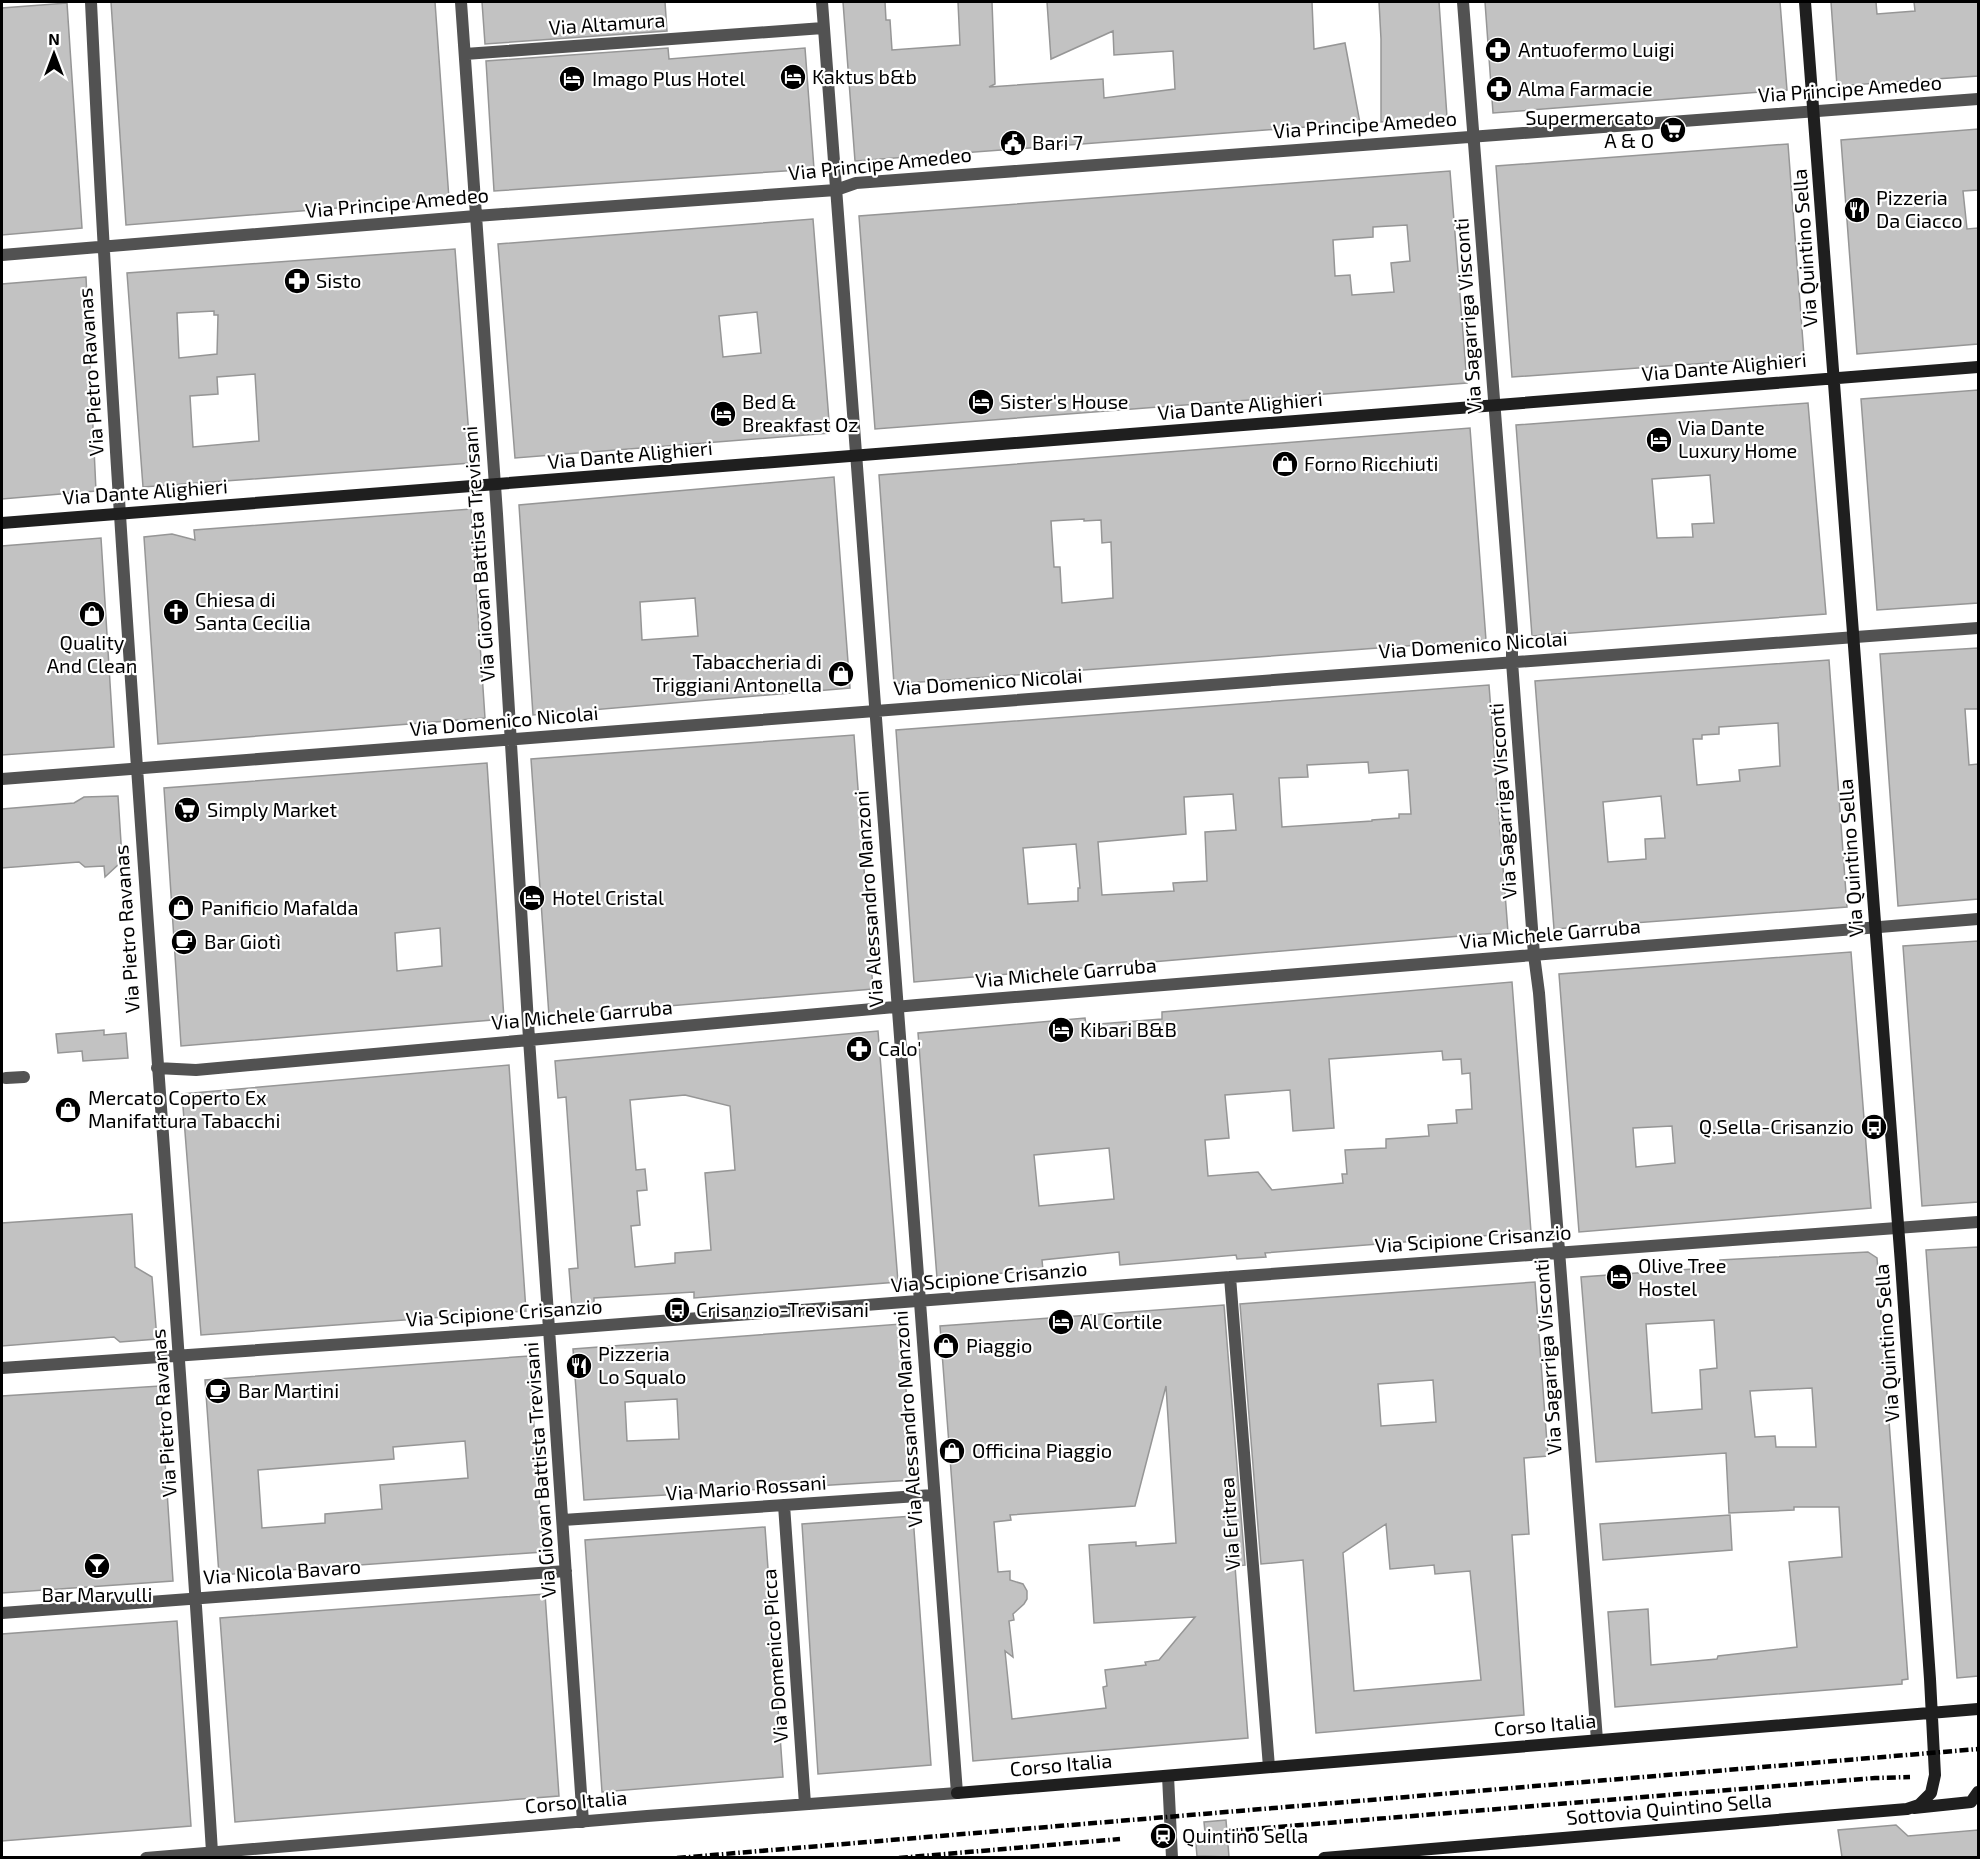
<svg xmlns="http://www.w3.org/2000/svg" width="1980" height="1859" font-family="'Exo 2',sans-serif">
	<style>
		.building { fill: #c2c2c2; stroke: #969696; stroke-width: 1.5; fill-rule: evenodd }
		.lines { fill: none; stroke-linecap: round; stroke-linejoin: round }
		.lane { stroke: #525252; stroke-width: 12 }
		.street { stroke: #525252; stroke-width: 12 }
		.secondary { stroke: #1f1f1f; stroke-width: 12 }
		.rail { stroke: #000; stroke-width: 4.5; stroke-dasharray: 9 3 1.5 3; stroke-linecap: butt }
		.labels { text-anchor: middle; stroke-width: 4.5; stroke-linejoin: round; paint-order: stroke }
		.street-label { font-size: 20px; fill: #000; stroke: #fff }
		.poi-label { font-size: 20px; fill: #000; stroke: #fff; text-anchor: start }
	</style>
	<rect width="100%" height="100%" fill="#fff"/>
	<path class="building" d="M 111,2 L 435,2 L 449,199 L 126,225 Z
		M 482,2 L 665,2 L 667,31 L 485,44 Z
		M 843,2 L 885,2 L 886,20 L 890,20 L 892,50 L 960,45 L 958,2 L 992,2 L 995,84 L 989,87 L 1103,79 L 1104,98 L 1175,89 L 1173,51 L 1114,55 L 1113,31 L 1051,59 L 1047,2 L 1312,2 L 1314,49 L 1345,43 L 1360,123 L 855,161 Z
		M 1379,2 L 1439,2 L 1447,117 L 1381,122 L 1381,39 Z
		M 1485,2 L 1780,2 L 1787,90 L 1493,113 Z
		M 1831,2 L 1876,2 L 1877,14 L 1915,11 L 1914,2 L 1978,2 L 1978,76 L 1837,86 Z
		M 67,3 L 82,228 L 2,235 L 2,8 Z
		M 668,48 L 669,59 L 805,48 L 814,169 L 494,191 L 486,61 Z
		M 1978,129 L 1978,190 L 1963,191 L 1967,229 L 1978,228 L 1978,344 L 1857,354 L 1841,140 Z
		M 1788,144 L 1804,356 L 1512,377 L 1496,166 Z
		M 1450,171 L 1467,383 L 875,429 L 859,216 ZM 1407,225 L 1410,261 L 1391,263 L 1394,292 L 1352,295 L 1350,275 L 1335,276 L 1333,240 L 1373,237 L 1373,227 Z
		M 813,219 L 830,433 L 515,458 L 498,244 ZM 757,312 L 761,353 L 723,357 L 719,316 Z
		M 455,249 L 471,463 L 143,487 L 127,273 ZM 214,311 L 214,315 L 218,315 L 217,354 L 179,358 L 177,313 ZM 255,374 L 259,441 L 193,447 L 190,396 L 218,394 L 217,377 Z
		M 86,277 L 96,491 L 2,499 L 2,284 Z
		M 1978,390 L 1978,603 L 1877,610 L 1861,399 Z
		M 1808,403 L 1826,614 L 1532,636 L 1516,425 ZM 1710,475 L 1714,523 L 1692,524 L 1693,537 L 1657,538 L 1652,479 Z
		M 1470,428 L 1486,640 L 894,684 L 879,475 ZM 1084,519 L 1084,521 L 1101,520 L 1102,543 L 1111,542 L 1113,598 L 1062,603 L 1060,567 L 1054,567 L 1051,521 Z
		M 834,477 L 850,688 L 533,715 L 519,505 ZM 695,598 L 698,636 L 642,640 L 640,602 Z
		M 471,509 L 485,718 L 158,744 L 144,537 L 172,534 L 195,540 L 194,530 Z
		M 101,538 L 114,747 L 2,755 L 2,546 Z
		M 1978,648 L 1978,709 L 1965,709 L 1969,765 L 1978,764 L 1978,899 L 1898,906 L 1880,654 Z
		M 1829,660 L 1847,907 L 1554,929 L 1535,681 ZM 1778,723 L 1780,766 L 1739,770 L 1740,781 L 1697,785 L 1693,739 L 1702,739 L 1702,735 L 1719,734 L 1719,727 ZM 1661,796 L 1665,838 L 1645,839 L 1646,859 L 1608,862 L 1603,802 Z
		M 1489,685 L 1508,932 L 914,982 L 896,730 ZM 1368,762 L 1369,773 L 1408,770 L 1411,814 L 1399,814 L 1399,818 L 1372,820 L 1372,821 L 1282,827 L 1279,778 L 1308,777 L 1307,765 ZM 1233,794 L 1236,830 L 1205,832 L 1207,881 L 1173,883 L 1174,891 L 1102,895 L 1098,842 L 1186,834 L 1184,797 ZM 1076,844 L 1080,888 L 1078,888 L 1078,901 L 1028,904 L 1023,848 Z
		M 854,735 L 873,989 L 549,1016 L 531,759 Z
		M 487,763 L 504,1019 L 181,1046 L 164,788 ZM 440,928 L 442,966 L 397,971 L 395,933 Z
		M 118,796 L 122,858 L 121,862 L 105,877 L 104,866 L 85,867 L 79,862 L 2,868 L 2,809 L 74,803 L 84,797 Z
		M 1978,941 L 1978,1202 L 1922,1206 L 1903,946 Z
		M 1851,952 L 1871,1208 L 1579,1232 L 1559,974 ZM 1672,1126 L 1675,1163 L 1636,1167 L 1633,1128 Z
		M 1512,982 L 1531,1232 L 1265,1253 L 1266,1257 L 1237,1259 L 1236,1255 L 1120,1265 L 1119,1252 L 1042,1260 L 1043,1270 L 937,1278 L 918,1033 L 1085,1018 L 1086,1025 L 1162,1019 L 1162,1012 ZM 1442,1051 L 1443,1060 L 1461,1059 L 1462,1074 L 1470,1073 L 1472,1109 L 1456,1110 L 1457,1123 L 1428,1125 L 1429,1136 L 1386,1139 L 1386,1148 L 1345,1150 L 1347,1174 L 1342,1174 L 1343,1183 L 1272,1190 L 1258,1172 L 1208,1176 L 1205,1140 L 1229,1138 L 1225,1095 L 1290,1090 L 1293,1131 L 1334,1128 L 1329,1059 ZM 1109,1148 L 1114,1199 L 1039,1206 L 1034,1155 Z
		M 104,1030 L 104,1035 L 126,1033 L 128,1058 L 83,1061 L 82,1051 L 58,1053 L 56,1034 Z
		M 878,1031 L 898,1282 L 694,1298 L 694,1292 L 594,1298 L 594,1305 L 572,1307 L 569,1269 L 578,1268 L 566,1097 L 558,1098 L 555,1061 ZM 685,1095 L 730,1106 L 735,1170 L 705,1173 L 711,1250 L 675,1253 L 675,1263 L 635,1267 L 631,1226 L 640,1225 L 637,1191 L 647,1190 L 645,1169 L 636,1170 L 630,1100 Z
		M 509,1065 L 526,1311 L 201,1335 L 182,1094 Z
		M 132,1214 L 135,1267 L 152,1277 L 157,1339 L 120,1342 L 114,1337 L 2,1346 L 2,1223 Z
		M 1978,1247 L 1978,1676 L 1957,1678 L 1926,1250 Z
		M 1868,1252 L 1877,1258 L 1908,1679 L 1902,1680 L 1902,1684 L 1615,1707 L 1608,1612 L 1648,1609 L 1651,1665 L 1717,1659 L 1718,1656 L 1797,1647 L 1789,1562 L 1842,1557 L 1839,1507 L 1794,1507 L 1794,1510 L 1729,1513 L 1726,1453 L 1596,1462 L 1581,1277 L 1721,1267 L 1720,1260 ZM 1714,1320 L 1717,1368 L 1700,1370 L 1702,1409 L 1652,1413 L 1646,1324 ZM 1812,1388 L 1816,1447 L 1776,1447 L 1775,1436 L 1755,1437 L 1750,1391 Z
		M 1535,1282 L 1548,1456 L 1524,1458 L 1529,1534 L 1512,1535 L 1524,1715 L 1316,1733 L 1303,1560 L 1261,1564 L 1240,1304 ZM 1433,1380 L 1436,1422 L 1381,1426 L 1378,1384 ZM 1386,1524 L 1390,1569 L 1434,1565 L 1435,1574 L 1470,1571 L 1481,1680 L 1354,1691 L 1343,1553 Z
		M 1224,1305 L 1245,1565 L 1235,1566 L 1248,1738 L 973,1761 L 940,1326 ZM 1166,1386 L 1176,1543 L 1136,1546 L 1136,1542 L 1089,1545 L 1094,1623 L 1195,1617 L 1159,1660 L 1145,1662 L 1146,1665 L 1105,1670 L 1107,1686 L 1103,1687 L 1106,1708 L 1012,1719 L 1005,1651 L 1013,1657 L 1009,1621 L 1014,1620 L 1013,1614 L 1024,1604 L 1027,1599 L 1027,1591 L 1023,1584 L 1010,1580 L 1010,1571 L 998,1572 L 994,1522 L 1011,1520 L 1010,1515 L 1135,1506 Z
		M 901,1324 L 913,1480 L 584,1500 L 573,1349 ZM 677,1399 L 679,1439 L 627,1441 L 625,1402 Z
		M 529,1356 L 543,1552 L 219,1575 L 205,1380 ZM 465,1441 L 468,1478 L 380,1485 L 382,1509 L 325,1514 L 325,1523 L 262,1528 L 258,1470 L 394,1459 L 393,1447 Z
		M 160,1386 L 173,1581 L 2,1593 L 2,1396 Z
		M 1730,1515 L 1732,1550 L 1603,1560 L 1600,1524 Z
		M 913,1516 L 931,1765 L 818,1774 L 802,1524 Z
		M 765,1527 L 783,1777 L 602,1792 L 585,1540 Z
		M 545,1594 L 559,1796 L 235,1822 L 220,1618 Z
		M 177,1621 L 191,1826 L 2,1841 L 2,1634 Z
		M 1226,1820 L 1229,1857 L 1197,1856 L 1195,1834 L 1205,1833 L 1204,1822 Z
		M 1896,1825 L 1908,1836 L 1978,1830 L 1978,1857 L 1842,1857 L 1838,1830 Z"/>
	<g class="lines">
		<path class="lane" d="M 6,1078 L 24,1077
			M 1168,1776 L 1172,1858"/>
		<path class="street" d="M 91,2 C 120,619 174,1235 212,1852
			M 461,2 L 497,514 L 529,1039 L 583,1822
			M 1463,2 L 1512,630 L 1512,662 L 1534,955 L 1539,993 L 1597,1740
			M 465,54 L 823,28
			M 2,255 L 476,216 L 836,190 L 856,183 L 1978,99
			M 2,779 C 661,729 1319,674 1978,628
			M 157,1068 L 196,1070 L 917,1005 L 1978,919
			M 1230,1277 L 1269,1767
			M 2,1368 L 530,1331 L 1230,1277 L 1978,1222
			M 784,1505 L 805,1804
			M 563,1520 L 933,1495
			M 2,1613 L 566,1571
			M 146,1858 L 647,1816 L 957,1793 L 822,2"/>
		<path class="secondary" d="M 2,523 L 1978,367
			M 957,1793 L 1978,1709
			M 1914,1808 L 1971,1802 L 1978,1792
			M 1324,1858 L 1907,1809 L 1919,1805 L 1931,1793 L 1935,1775 L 1930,1679 L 1901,1264 L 1805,2"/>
		<path class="rail" d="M 1229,1831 L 1875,1778 L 1910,1777
			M 677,1858 L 1978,1749
			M 899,1858 L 1120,1839"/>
	</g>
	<defs>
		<g id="pharmacy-disc" transform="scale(1.35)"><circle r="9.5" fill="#000" stroke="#fff"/><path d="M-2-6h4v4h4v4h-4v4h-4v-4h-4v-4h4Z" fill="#fff"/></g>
		<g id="hotel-disc" transform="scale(1.35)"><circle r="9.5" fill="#000" stroke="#fff"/><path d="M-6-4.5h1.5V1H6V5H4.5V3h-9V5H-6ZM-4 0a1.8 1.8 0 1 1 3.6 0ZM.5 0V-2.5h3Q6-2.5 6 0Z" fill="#fff"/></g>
		<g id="supermarket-disc" transform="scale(1.35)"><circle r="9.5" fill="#000" stroke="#fff"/><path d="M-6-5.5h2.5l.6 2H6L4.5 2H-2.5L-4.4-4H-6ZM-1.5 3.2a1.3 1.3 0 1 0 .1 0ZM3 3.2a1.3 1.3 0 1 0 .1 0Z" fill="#fff"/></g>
		<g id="civic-disc" transform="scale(1.35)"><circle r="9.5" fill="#000" stroke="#fff"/><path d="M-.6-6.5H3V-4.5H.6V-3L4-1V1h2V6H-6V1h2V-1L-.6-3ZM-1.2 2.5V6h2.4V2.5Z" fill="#fff"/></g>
		<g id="restaurant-disc" transform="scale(1.35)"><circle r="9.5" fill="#000" stroke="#fff"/><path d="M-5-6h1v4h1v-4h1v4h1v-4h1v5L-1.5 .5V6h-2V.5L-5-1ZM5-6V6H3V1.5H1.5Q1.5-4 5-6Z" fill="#fff"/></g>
		<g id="shop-disc" transform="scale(1.35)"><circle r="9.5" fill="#000" stroke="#fff"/><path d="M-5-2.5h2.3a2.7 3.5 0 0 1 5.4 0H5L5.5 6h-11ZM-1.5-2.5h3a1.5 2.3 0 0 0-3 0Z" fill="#fff"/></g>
		<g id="church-disc" transform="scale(1.35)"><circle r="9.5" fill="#000" stroke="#fff"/><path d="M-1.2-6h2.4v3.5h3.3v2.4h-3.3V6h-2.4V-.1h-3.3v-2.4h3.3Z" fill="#fff"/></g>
		<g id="cafe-disc" transform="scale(1.35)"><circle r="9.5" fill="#000" stroke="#fff"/><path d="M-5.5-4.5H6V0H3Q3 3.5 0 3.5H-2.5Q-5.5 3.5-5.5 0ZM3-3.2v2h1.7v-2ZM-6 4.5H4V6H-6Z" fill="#fff"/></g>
		<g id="bus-disc" transform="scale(1.35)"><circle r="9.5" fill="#000" stroke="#fff"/><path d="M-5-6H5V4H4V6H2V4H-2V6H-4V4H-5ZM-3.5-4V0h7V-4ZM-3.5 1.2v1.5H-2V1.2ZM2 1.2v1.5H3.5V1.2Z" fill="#fff"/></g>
		<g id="bar-disc" transform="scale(1.35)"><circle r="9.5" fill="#000" stroke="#fff"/><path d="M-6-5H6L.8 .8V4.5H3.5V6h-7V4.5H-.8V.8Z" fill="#fff"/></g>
		<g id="station-disc" transform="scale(1.35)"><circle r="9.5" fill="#000" stroke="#fff"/><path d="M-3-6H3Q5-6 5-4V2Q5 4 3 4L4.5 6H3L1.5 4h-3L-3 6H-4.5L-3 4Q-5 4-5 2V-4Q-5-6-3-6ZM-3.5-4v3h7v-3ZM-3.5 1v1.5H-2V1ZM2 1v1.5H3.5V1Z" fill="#fff"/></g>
	</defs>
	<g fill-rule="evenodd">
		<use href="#pharmacy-disc" x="1498" y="50"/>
		<use href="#hotel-disc" x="793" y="77"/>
		<use href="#hotel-disc" x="572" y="79"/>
		<use href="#pharmacy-disc" x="1499" y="89"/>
		<use href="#supermarket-disc" x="1673" y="130"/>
		<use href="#civic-disc" x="1013" y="143"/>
		<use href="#restaurant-disc" x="1857" y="210"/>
		<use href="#pharmacy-disc" x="297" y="281"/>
		<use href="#hotel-disc" x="981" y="402"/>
		<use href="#hotel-disc" x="723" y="414"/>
		<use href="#hotel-disc" x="1659" y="440"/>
		<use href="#shop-disc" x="1285" y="464"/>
		<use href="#church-disc" x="176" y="612"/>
		<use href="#shop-disc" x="92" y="614"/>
		<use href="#shop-disc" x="841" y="674"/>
		<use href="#supermarket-disc" x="187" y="810"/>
		<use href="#hotel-disc" x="532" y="898"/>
		<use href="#shop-disc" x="181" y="908"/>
		<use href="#cafe-disc" x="184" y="942"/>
		<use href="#hotel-disc" x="1061" y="1030"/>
		<use href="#pharmacy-disc" x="859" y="1049"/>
		<use href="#shop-disc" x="68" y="1110"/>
		<use href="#bus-disc" x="1874" y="1127"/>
		<use href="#hotel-disc" x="1619" y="1277"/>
		<use href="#bus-disc" x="677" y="1310"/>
		<use href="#hotel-disc" x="1061" y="1322"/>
		<use href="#shop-disc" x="946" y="1346"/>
		<use href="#restaurant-disc" x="579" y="1366"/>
		<use href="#cafe-disc" x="218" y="1391"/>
		<use href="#shop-disc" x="952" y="1451"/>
		<use href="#bar-disc" x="97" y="1566"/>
		<use href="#station-disc" x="1163" y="1836"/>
	</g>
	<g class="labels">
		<g class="street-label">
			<text transform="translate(607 24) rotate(-4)" y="7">Via Altamura</text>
			<text transform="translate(1850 89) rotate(-4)" y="7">Via Principe Amedeo</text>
			<text transform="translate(1365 125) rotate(-4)" y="7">Via Principe Amedeo</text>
			<text transform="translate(880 164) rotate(-6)" y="7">Via Principe Amedeo</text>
			<text transform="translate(397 203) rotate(-5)" y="7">Via Principe Amedeo</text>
			<text transform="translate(1805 248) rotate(-94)" y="7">Via Quintino Sella</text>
			<text transform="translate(1468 316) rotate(-94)" y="7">Via Sagarriga Visconti</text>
			<text transform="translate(1724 367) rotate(-5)" y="7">Via Dante Alighieri</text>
			<text transform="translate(91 372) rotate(-94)" y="7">Via Pietro Ravanas</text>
			<text transform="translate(1240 406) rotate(-5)" y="7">Via Dante Alighieri</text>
			<text transform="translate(630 455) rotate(-5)" y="7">Via Dante Alighieri</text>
			<text transform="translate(145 492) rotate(-4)" y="7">Via Dante Alighieri</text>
			<text transform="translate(479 554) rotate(-94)" y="7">Via Giovan Battista Trevisani</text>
			<text transform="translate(1473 645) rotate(-4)" y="7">Via Domenico Nicolai</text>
			<text transform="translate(988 682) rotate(-4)" y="7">Via Domenico Nicolai</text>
			<text transform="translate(504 721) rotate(-5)" y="7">Via Domenico Nicolai</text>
			<text transform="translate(1503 801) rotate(-94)" y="7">Via Sagarriga Visconti</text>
			<text transform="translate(1851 858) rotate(-94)" y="7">Via Quintino Sella</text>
			<text transform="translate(869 899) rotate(-94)" y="7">Via Alessandro Manzoni</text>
			<text transform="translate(127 929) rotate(-94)" y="7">Via Pietro Ravanas</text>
			<text transform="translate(1550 934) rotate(-5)" y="7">Via Michele Garruba</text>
			<text transform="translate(1066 973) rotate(-5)" y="7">Via Michele Garruba</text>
			<text transform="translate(582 1015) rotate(-5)" y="7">Via Michele Garruba</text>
			<text transform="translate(1473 1239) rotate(-4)" y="7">Via Scipione Crisanzio</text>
			<text transform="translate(989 1277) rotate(-5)" y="7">Via Scipione Crisanzio</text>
			<text transform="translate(504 1313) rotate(-4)" y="7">Via Scipione Crisanzio</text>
			<text transform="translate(1887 1343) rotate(-94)" y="7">Via Quintino Sella</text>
			<text transform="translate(1548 1357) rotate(-94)" y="7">Via Sagarriga Visconti</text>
			<text transform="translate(164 1413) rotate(-94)" y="7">Via Pietro Ravanas</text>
			<text transform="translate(908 1419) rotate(-94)" y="7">Via Alessandro Manzoni</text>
			<text transform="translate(540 1470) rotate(-94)" y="7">Via Giovan Battista Trevisani</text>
			<text transform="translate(746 1488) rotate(-4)" y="7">Via Mario Rossani</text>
			<text transform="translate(1230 1524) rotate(-94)" y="7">Via Eritrea</text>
			<text transform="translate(282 1572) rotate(-4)" y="7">Via Nicola Bavaro</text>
			<text transform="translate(775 1656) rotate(-94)" y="7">Via Domenico Picca</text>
			<text transform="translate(1545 1725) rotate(-5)" y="7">Corso Italia</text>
			<text transform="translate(1061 1765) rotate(-5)" y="7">Corso Italia</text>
			<text transform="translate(576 1802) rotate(-5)" y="7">Corso Italia</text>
			<text transform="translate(1669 1809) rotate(-5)" y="7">Sottovia Quintino Sella</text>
		</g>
		<g class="poi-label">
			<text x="1518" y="57">Antuofermo Luigi</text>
			<text x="812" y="84">Kaktus b&amp;b</text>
			<text x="592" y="86">Imago Plus Hotel</text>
			<text x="1518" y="96">Alma Farmacie</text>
			<text x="1654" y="125" text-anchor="end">Supermercato<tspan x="1654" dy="23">A &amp; O</tspan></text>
			<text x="1032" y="150">Bari 7</text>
			<text x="1876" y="205">Pizzeria<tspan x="1876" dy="23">Da Ciacco</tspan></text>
			<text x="316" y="288">Sisto</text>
			<text x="742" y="409">Bed &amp;<tspan x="742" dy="23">Breakfast Oz</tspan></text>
			<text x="1000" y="409">Sister's House</text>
			<text x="1678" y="435">Via Dante<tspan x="1678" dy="23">Luxury Home</tspan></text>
			<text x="1304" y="471">Forno Ricchiuti</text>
			<text x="195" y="607">Chiesa di<tspan x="195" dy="23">Santa Cecilia</tspan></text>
			<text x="92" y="650" text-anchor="middle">Quality<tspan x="92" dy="23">And Clean</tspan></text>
			<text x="822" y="669" text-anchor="end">Tabaccheria di<tspan x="822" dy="23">Triggiani Antonella</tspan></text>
			<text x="207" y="817">Simply Market</text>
			<text x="552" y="905">Hotel Cristal</text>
			<text x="201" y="915">Panificio Mafalda</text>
			<text x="204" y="949">Bar Giotì</text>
			<text x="1080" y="1037">Kibari B&amp;B</text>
			<text x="878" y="1056">Calo'</text>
			<text x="88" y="1105">Mercato Coperto Ex<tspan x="88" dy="23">Manifattura Tabacchi</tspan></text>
			<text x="1854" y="1134" text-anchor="end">Q.Sella-Crisanzio</text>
			<text x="1638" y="1273">Olive Tree<tspan x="1638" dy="23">Hostel</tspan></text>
			<text x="696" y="1317">Crisanzio-Trevisani</text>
			<text x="1080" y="1329">Al Cortile</text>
			<text x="966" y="1353">Piaggio</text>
			<text x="598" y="1361">Pizzeria<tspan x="598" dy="23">Lo Squalo</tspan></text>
			<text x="238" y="1398">Bar Martini</text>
			<text x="972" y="1458">Officina Piaggio</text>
			<text x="97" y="1602" text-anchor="middle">Bar Marvulli</text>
			<text x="1182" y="1843">Quintino Sella</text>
		</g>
	</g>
	<rect width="1980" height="1859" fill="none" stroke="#000000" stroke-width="6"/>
	<g transform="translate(54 54)" stroke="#ffffff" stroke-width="4.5" paint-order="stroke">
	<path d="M0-4.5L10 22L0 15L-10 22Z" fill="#000000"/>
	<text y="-9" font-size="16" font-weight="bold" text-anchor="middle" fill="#000000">N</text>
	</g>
</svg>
